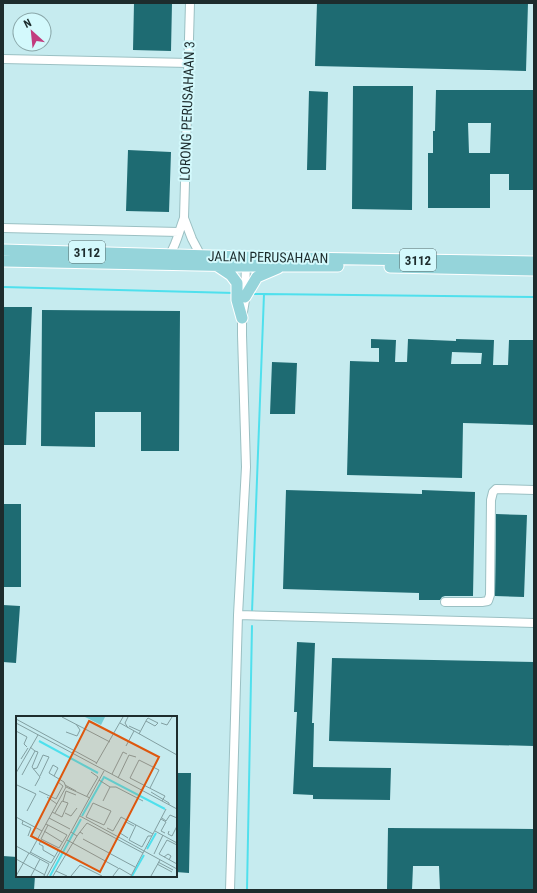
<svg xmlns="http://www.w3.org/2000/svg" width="537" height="893" font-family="'Roboto Condensed',sans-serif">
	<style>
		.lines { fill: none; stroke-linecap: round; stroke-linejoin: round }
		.stream { stroke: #4fe0ed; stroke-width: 2 }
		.building { fill: #1e6b72; fill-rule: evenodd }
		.minor-casing { stroke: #9bc0c3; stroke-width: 10 }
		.major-casing { stroke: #fff; stroke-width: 13 }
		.minor { stroke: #fff; stroke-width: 8 }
		.major { stroke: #95d4da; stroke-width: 11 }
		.labels { text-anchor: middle; stroke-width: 4; stroke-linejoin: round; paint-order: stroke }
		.shield { fill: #d3f9fc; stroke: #546a6b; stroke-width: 1 }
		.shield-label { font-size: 13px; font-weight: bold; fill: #1d2c2d }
		.street-label { font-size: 14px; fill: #1d2c2d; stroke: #d3f9fc }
		.inset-river { fill: none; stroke: #4fe0ed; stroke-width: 2 }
		.inset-road { fill: none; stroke: #829fa1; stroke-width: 1 }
		.view { fill: #de570e; fill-opacity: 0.15; stroke: #de570e; stroke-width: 2 }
		.inset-edge { fill: none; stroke: #1d2c2d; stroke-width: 2 }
	</style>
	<rect width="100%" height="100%" fill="#c6ebef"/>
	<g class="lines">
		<path class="stream" d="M 3,287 L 234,293
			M 252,294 L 264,294
			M 252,612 L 264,294 L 534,297
			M 247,890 L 252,626"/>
	</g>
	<path class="building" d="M 134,3 L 172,3 L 171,51 L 133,50 Z
		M 317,3 L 528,3 L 526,71 L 315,66 Z
		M 353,86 L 413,86 L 412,210 L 352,209 Z
		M 436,90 L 534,90 L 534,190 L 509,190 L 509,174 L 490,174 L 490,208 L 428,208 L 428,153 L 433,153 L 433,131 L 435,131 ZM 468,123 L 491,123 L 490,153 L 469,153 Z
		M 309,91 L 328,92 L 326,170 L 307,170 Z
		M 128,150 L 171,152 L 169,212 L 126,211 Z
		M 3,307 L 32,307 L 26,445 L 3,445 Z
		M 42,310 L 180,311 L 179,451 L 141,451 L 141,412 L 95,412 L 95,447 L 41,446 Z
		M 371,339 L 396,340 L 395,362 L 407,362 L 408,339 L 456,341 L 456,339 L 494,340 L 493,365 L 508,365 L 509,340 L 534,340 L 534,425 L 463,423 L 462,478 L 347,475 L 350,361 L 379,362 L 379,348 L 371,348 ZM 452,352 L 482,353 L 481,364 L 451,364 Z
		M 272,362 L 297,363 L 295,414 L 270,414 Z
		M 286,490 L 422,494 L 422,490 L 475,492 L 473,596 L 445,596 L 442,597 L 440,600 L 419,600 L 419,593 L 283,589 Z
		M 3,504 L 21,504 L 21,587 L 3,587 Z
		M 496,514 L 527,515 L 524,597 L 495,596 Z
		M 3,605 L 20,606 L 16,663 L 3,662 Z
		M 297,642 L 315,643 L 312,723 L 314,723 L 313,767 L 391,768 L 390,800 L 313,799 L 313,795 L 293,794 L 297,712 L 294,712 Z
		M 332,658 L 534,662 L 534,746 L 329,741 Z
		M 176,773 L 191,773 L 189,873 L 176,872 Z
		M 388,828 L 534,829 L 534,889 L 440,890 L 439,866 L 413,866 L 412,890 L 387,890 Z
		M 3,856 L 17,857 L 17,876 L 35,876 L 34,890 L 3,890 Z"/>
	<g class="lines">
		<g class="minor-casing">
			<path id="minor" d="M 3,59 L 189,63
				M 184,218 L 192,239 L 201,256
				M 3,228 L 179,232
				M 170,254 C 177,243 179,231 184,218 L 190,3
				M 445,602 L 482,602 L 488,601 L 490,595 L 491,500 L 493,492 L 496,489 L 534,490
				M 238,615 L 534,623
				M 230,890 L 238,615 L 246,467 L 242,335 L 242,318 L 245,300 L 246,261"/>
		</g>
		<g class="major-casing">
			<path id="major" d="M 3,250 L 246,257 L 534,262
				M 3,261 L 246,266 L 338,266
				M 216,265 L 231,275 L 237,283 L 237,300 L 242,318
				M 390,267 L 534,270
				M 245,297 L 257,277 L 278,268"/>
		</g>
		<use href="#minor" class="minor"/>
		<use href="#major" class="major"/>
	</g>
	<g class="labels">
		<g class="shield">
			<rect x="69" y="241" width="36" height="22" rx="3"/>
			<rect x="400" y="249" width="36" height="22" rx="3"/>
		</g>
		<g class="shield-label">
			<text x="87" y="257">3112</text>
			<text x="418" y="265">3112</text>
		</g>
		<g class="street-label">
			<text transform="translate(187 111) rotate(-88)" y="5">LORONG PERUSAHAAN 3</text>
			<text transform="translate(268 257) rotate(1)" y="5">JALAN PERUSAHAAN</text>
		</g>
	</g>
	<g transform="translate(16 716)">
		<rect width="161" height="161" fill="#c6ebef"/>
		<path d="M 69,1 L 89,1 L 85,9 Z" fill="#76cbd3"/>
		<path class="inset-river" d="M 23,25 L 82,57M 66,100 L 88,61 L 149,93M 131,133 L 140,117M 34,160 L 65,103M 116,160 L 128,139"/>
		<path class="inset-road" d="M 46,1 L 94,26M 0,3 L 81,47M 0,7 L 161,93M 104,7 L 161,39M 145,7 L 151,9 L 156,1M 113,10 L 124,15M 112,12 L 109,7 L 112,1M 0,15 L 11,21 L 8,28 L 11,31M 50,16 L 61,20 L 64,14 L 60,8M 123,18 L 131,3 L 132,2 L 142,7 L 139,10 L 130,5M 110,30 L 118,15M 5,43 L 12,32M 80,48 L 107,1M 17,53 L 21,52 L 27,39 L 33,41 L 24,60M 0,57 L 22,19M 96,58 L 107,36 L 111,38M 6,59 L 19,35 L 14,31M 38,60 L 42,52 L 37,49 L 33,57 L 48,66 L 50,71M 102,62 L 113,39 L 120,41M 83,64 L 94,71 L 87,85M 1,69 L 20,78 L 11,95M 49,69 L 60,75M 19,70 L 24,61 L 16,51 L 22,36 L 19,35M 94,71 L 100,71 L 127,85M 134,72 L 143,54 L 123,44 L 114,62 L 149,80 L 146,85M 23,75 L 40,83 L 47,70 L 42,66M 135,76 L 153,87 L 153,89M 71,80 L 82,61 L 75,56M 31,81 L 41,88M 47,85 L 50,75 L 60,79M 77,87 L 95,95 L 88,109 L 70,101 ZM 36,96 L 46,101 L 52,87 L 46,85 L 39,97M 49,97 L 55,100 L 61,92M 64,100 L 161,153M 0,101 L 26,115 L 50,71 L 74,82M 33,102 L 54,113M 146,102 L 150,105 L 154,99 L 161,102M 145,103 L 150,106 L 145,115 L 149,117M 7,105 L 6,108 L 15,112 L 12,120M 30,108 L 51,119 L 43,132 L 25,123 L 32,109M 120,109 L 113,124 L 126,131 L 132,120 L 136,120M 91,112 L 97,115 L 105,101 L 137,118M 28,115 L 46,126M 139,115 L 161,127M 153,115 L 152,118 L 156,120 L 161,110M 55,116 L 61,120 L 64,116 L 67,118M 64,116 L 71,107 L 127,137M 112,122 L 104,117 L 110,106 L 118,110M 67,123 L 119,151M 51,124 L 102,152M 25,125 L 23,128 L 27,130 L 27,134 L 39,141M 161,129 L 151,124 L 143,138 L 161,148M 0,130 L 33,148 L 28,160M 14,136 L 35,147 L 42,135 L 41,133M 14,137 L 26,115M 138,138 L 147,119M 148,141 L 152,138 L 155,140 L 153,144M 0,143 L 29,159M 142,146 L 157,154M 141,148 L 156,156M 40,155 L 51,160M 0,160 L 13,137M 15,160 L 24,143M 31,160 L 88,55M 37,160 L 61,120M 55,160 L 64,149 L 86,160M 97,160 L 103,152 L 115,159M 115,160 L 150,93M 135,160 L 144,144"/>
		<path class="view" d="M 73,5 L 143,41 L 84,156 L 15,120 Z"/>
		<rect width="161" height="161" class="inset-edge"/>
	</g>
	<rect width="537" height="893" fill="none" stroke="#1d2c2d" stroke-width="8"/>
	<g transform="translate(32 32) rotate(333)"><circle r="19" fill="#d3f9fc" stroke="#8aa7a9"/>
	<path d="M0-3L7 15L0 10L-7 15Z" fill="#c23c7f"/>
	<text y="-6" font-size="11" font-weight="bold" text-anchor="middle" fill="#1d2c2d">N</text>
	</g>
</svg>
